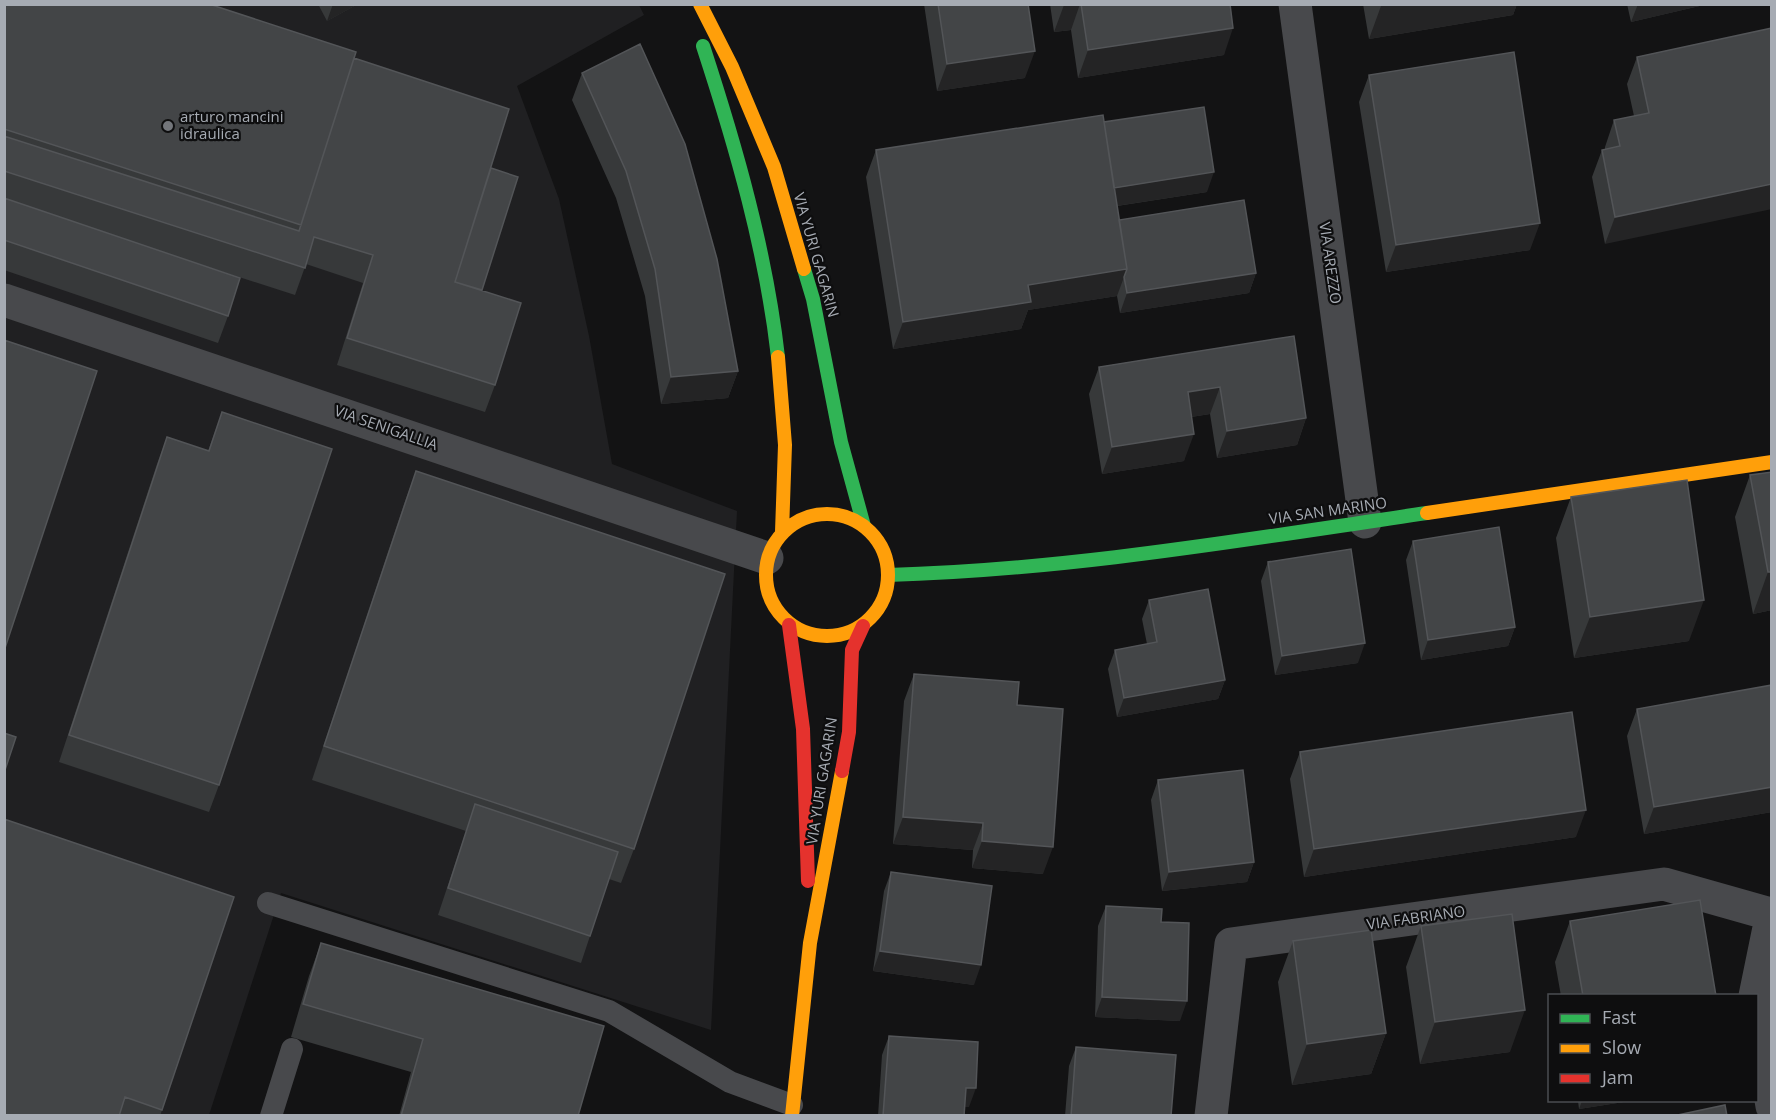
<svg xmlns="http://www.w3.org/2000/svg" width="1776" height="1120" font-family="'Open Sans',sans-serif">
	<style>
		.built { fill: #202022 }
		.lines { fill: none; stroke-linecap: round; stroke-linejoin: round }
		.lane { stroke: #48494c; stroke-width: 22 }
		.street { stroke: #48494c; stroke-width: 33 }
		.fast { stroke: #30b455; stroke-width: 14 }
		.slow { stroke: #ff9f0a; stroke-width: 14 }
		.jam { stroke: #e5322d; stroke-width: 14 }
		.wall { fill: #37393a }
		.shaded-wall { fill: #242425 }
		.building { fill: #434547; stroke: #535558; stroke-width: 1.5 }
		.poi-dot { fill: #73767b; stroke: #0e0e0f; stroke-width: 2 }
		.labels { text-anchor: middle; stroke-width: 4.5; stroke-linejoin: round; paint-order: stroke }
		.poi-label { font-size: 15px; fill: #a6abb3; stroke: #0e0e0f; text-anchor: start }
		.street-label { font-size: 15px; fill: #a6abb3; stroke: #0e0e0f }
	</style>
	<rect width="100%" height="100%" fill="#131314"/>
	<path class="built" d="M 5,5 L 639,5 L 644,15 L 517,86 L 559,199 L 589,336 L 612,464 L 737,511 L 711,1030 L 281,893 L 209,1115 L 5,1116 Z"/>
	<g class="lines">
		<path class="lane" d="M 268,903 L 609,1011 L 730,1082 L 792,1105
			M 271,1116 L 292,1049"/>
		<path class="street" d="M 1295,4 L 1365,522
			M 4,300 L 767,558
			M 1755,996 L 1772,913
			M 1756,1008 L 1772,1106
			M 1211,1116 L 1231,944 L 1664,884 L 1770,914"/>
		<path class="fast" d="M 703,46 C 736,147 766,251 778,357
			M 804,269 L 813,299 L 841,442 L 864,526
			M 888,575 C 1069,570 1248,539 1427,513"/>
		<path class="slow" d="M 700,4 L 732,67 L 774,167 L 804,269
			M 778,357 L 785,445 L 782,532
			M 1427,513 L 1772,462
			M766 575a61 61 0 1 1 122 0a61 61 0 1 1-122 0Z
			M 792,1116 L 810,943 L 842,771"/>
		<path class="jam" d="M 789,625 L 803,729 L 808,881
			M 842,771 L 849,732 L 852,650 L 863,626"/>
	</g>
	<path class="wall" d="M 4,4 L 354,58 L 489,172 L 482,290 L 495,385 L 485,412 L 337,365 L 363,283 L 306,264 L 295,295 L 177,257 L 228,316 L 218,343 L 4,270 Z
		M 318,4 L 358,4 L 327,21 Z
		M 924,4 L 1028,4 L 1025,78 L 937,91 Z
		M 1050,4 L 1230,4 L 1224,55 L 1078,78 L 1071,30 L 1054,32 Z
		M 1363,4 L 1517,4 L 1513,15 L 1369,39 Z
		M 1627,4 L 1708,4 L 1631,22 Z
		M 1772,28 L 1605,244 L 1592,177 L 1602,150 L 1605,149 L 1605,147 L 1614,120 L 1634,116 L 1627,84 L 1637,57 Z
		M 582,73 L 738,371 L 728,398 L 661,404 L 645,296 L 616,198 L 572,100 Z
		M 1369,75 L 1530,250 L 1386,272 L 1359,102 Z
		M 1104,122 L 1207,192 L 1117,206 L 1119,220 L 1256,273 L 1249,293 L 1120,313 L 1117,296 L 1028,310 L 1021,329 L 893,349 L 866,177 L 876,150 Z
		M 1294,336 L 1306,418 L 1297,445 L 1217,458 L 1210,414 L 1191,417 L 1184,461 L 1102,474 L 1089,394 L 1099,367 Z
		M 222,412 L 219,785 L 209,812 L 59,762 L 157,464 L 167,437 L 208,451 Z
		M 416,471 L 634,849 L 621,883 L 609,879 L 581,963 L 438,915 L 466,831 L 312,780 L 404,504 Z
		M 1772,472 L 1772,610 L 1753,614 L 1735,517 L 1750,475 Z
		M 1571,497 L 1689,641 L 1574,658 L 1556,538 Z
		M 1413,541 L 1515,627 L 1508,646 L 1421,660 L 1406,560 Z
		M 1268,562 L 1358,663 L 1275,675 L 1261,581 Z
		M 1149,600 L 1225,680 L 1218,699 L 1117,717 L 1108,669 L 1115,650 L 1147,644 L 1142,619 Z
		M 914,674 L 1017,705 L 1043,874 L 972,868 L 973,850 L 893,844 L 904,701 Z
		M 1772,685 L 1772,812 L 1644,834 L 1627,736 L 1637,709 Z
		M 1300,752 L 1576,837 L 1304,877 L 1290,779 Z
		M 1158,780 L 1254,862 L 1247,882 L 1162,891 L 1151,800 Z
		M 891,872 L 974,985 L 873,971 L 884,891 Z
		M 234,897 L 160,1116 L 4,1116 Z
		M 1106,906 L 1161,922 L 1180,1021 L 1095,1017 L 1098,926 Z
		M 1570,921 L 1716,996 L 1561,996 L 1555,962 Z
		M 1421,926 L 1510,1052 L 1420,1064 L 1406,967 Z
		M 1293,941 L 1386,1033 L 1371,1074 L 1292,1085 L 1278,982 Z
		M 321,943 L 578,1116 L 399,1116 L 411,1072 L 291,1037 L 309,976 Z
		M 889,1036 L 969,1107 L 965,1107 L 964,1116 L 878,1116 L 882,1055 Z
		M 1076,1047 L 1171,1116 L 1065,1116 L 1069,1066 Z
		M 1578,1101 L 1630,1101 L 1579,1109 Z"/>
	<path class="shaded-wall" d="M 333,4 L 358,4 L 327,21 Z
		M 1080,4 L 1071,30 L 1054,32 L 1064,5 Z
		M 1389,4 L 1517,4 L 1513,15 L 1369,39 L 1381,6 Z
		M 1638,4 L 1708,4 L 1631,22 Z
		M 1233,28 L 1224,55 L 1078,78 L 1088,50 Z
		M 1035,51 L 1025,78 L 937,91 L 947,64 Z
		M 1214,172 L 1207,192 L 1103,208 L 1110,189 Z
		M 1772,184 L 1772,209 L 1605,244 L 1615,217 Z
		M 1540,223 L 1530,250 L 1386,272 L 1396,245 Z
		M 1127,269 L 1117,296 L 1028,310 L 1021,329 L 893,349 L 903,322 L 1028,285 Z
		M 1256,273 L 1249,293 L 1120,313 L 1127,293 Z
		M 738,371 L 728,398 L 661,404 L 671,377 Z
		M 1220,387 L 1210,414 L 1178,419 L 1188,392 Z
		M 1306,418 L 1297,445 L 1217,458 L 1227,431 Z
		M 1194,434 L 1184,461 L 1102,474 L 1112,447 Z
		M 1768,572 L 1772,572 L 1772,610 L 1753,614 Z
		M 1704,600 L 1689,641 L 1574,658 L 1590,617 Z
		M 1515,627 L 1508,646 L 1421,660 L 1428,640 Z
		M 1365,643 L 1358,663 L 1275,675 L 1282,656 Z
		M 1225,680 L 1218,699 L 1117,717 L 1124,698 Z
		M 1772,787 L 1772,812 L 1644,834 L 1654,807 Z
		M 1586,810 L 1576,837 L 1304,877 L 1314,849 Z
		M 903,817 L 983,823 L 973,850 L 893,844 Z
		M 982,841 L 1053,847 L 1043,874 L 972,868 Z
		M 1254,862 L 1247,882 L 1162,891 L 1169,872 Z
		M 880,951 L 981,965 L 974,985 L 873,971 Z
		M 1102,997 L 1187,1001 L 1180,1021 L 1095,1017 Z
		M 1525,1010 L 1510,1052 L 1420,1064 L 1435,1022 Z
		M 1386,1033 L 1371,1074 L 1292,1085 L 1307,1044 Z
		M 966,1088 L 976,1088 L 969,1107 L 959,1107 Z
		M 1582,1101 L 1630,1101 L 1579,1109 Z"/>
	<path class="building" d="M 4,4 L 209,4 L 356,52 L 301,225 L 4,129 Z
		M 938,4 L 1028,4 L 1035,51 L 947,64 Z
		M 1081,4 L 1230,4 L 1233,28 L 1088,50 Z
		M 1772,28 L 1772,184 L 1615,217 L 1602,150 L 1620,146 L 1614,120 L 1649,113 L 1637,57 Z
		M 640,44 L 685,144 L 717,259 L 738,371 L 671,377 L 655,269 L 626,171 L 582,73 Z
		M 1514,52 L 1540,223 L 1396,245 L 1369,75 Z
		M 354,58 L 509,109 L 455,282 L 521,303 L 495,385 L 347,338 L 373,255 L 314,237 L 305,268 L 4,171 L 4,136 L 299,231 Z
		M 1204,107 L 1214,172 L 1114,188 L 1104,122 Z
		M 1103,115 L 1127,269 L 1028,285 L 1031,302 L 903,322 L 876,150 Z
		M 491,168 L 518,177 L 482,290 L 455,282 Z
		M 4,198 L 240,278 L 228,316 L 4,240 Z
		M 1244,200 L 1256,273 L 1127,293 L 1124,277 L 1127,269 L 1119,220 Z
		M 1294,336 L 1306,418 L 1227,431 L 1220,387 L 1188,392 L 1194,434 L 1112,447 L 1099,367 Z
		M 4,340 L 97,371 L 4,651 Z
		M 222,412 L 332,449 L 219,785 L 69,735 L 167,437 L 209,451 Z
		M 416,471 L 725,574 L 634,849 L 324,746 Z
		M 1772,472 L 1772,572 L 1768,572 L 1750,475 Z
		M 1687,480 L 1704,600 L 1590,617 L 1571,497 Z
		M 1499,527 L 1515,627 L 1428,640 L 1413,541 Z
		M 1351,549 L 1365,643 L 1282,656 L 1268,562 Z
		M 1208,589 L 1225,680 L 1124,698 L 1115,650 L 1157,642 L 1149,600 Z
		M 914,674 L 1019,682 L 1017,705 L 1063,709 L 1053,847 L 982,841 L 983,823 L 903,817 Z
		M 1772,685 L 1772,787 L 1654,807 L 1637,709 Z
		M 1572,712 L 1586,810 L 1314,849 L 1300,752 Z
		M 4,733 L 16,737 L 4,773 Z
		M 1243,770 L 1254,862 L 1169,872 L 1158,780 Z
		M 475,804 L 618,852 L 590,936 L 448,888 Z
		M 4,819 L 234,897 L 162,1110 L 125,1097 L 119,1116 L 4,1116 Z
		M 891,872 L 992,886 L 981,965 L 880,951 Z
		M 1700,900 L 1716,996 L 1583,996 L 1570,921 Z
		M 1106,906 L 1162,909 L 1161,922 L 1189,923 L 1187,1001 L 1102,997 Z
		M 1512,914 L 1525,1010 L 1435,1022 L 1421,926 Z
		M 1371,930 L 1386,1033 L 1307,1044 L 1293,941 Z
		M 321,943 L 604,1026 L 578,1116 L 401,1116 L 423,1039 L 303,1004 Z
		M 889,1036 L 978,1042 L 976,1088 L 966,1088 L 964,1116 L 883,1116 Z
		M 1076,1047 L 1176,1055 L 1171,1116 L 1071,1116 Z
		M 1725,1105 L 1727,1116 L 1673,1116 Z"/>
	<circle class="poi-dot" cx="168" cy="126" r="6"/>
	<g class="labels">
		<g class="poi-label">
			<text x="180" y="122">arturo mancini<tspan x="180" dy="17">idraulica</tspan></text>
		</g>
		<g class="street-label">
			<text transform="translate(816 255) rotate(74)" y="5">VIA YURI GAGARIN</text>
			<text transform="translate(1330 263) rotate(82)" y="5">VIA AREZZO</text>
			<text transform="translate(386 428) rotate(19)" y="5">VIA SENIGALLIA</text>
			<text transform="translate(1328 511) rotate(-8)" y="5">VIA SAN MARINO</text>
			<text transform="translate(822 781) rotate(-81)" y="5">VIA YURI GAGARIN</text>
			<text transform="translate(1416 918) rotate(-8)" y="5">VIA FABRIANO</text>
		</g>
	</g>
	<rect width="1776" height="1120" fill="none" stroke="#a6abb3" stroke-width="12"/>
	<rect x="1548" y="994" width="210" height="108" fill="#0e0e0f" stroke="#4b4d51" stroke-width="1.5"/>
	<rect x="1560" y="1014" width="30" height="9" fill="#30b455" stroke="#4b4d51" stroke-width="1.5"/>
	<text x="1602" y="1024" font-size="18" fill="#a6abb3">Fast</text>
	<rect x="1560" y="1044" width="30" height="9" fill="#ff9f0a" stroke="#4b4d51" stroke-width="1.5"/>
	<text x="1602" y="1054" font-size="18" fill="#a6abb3">Slow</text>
	<rect x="1560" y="1074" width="30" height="9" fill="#e5322d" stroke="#4b4d51" stroke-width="1.5"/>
	<text x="1602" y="1084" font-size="18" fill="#a6abb3">Jam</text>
</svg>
